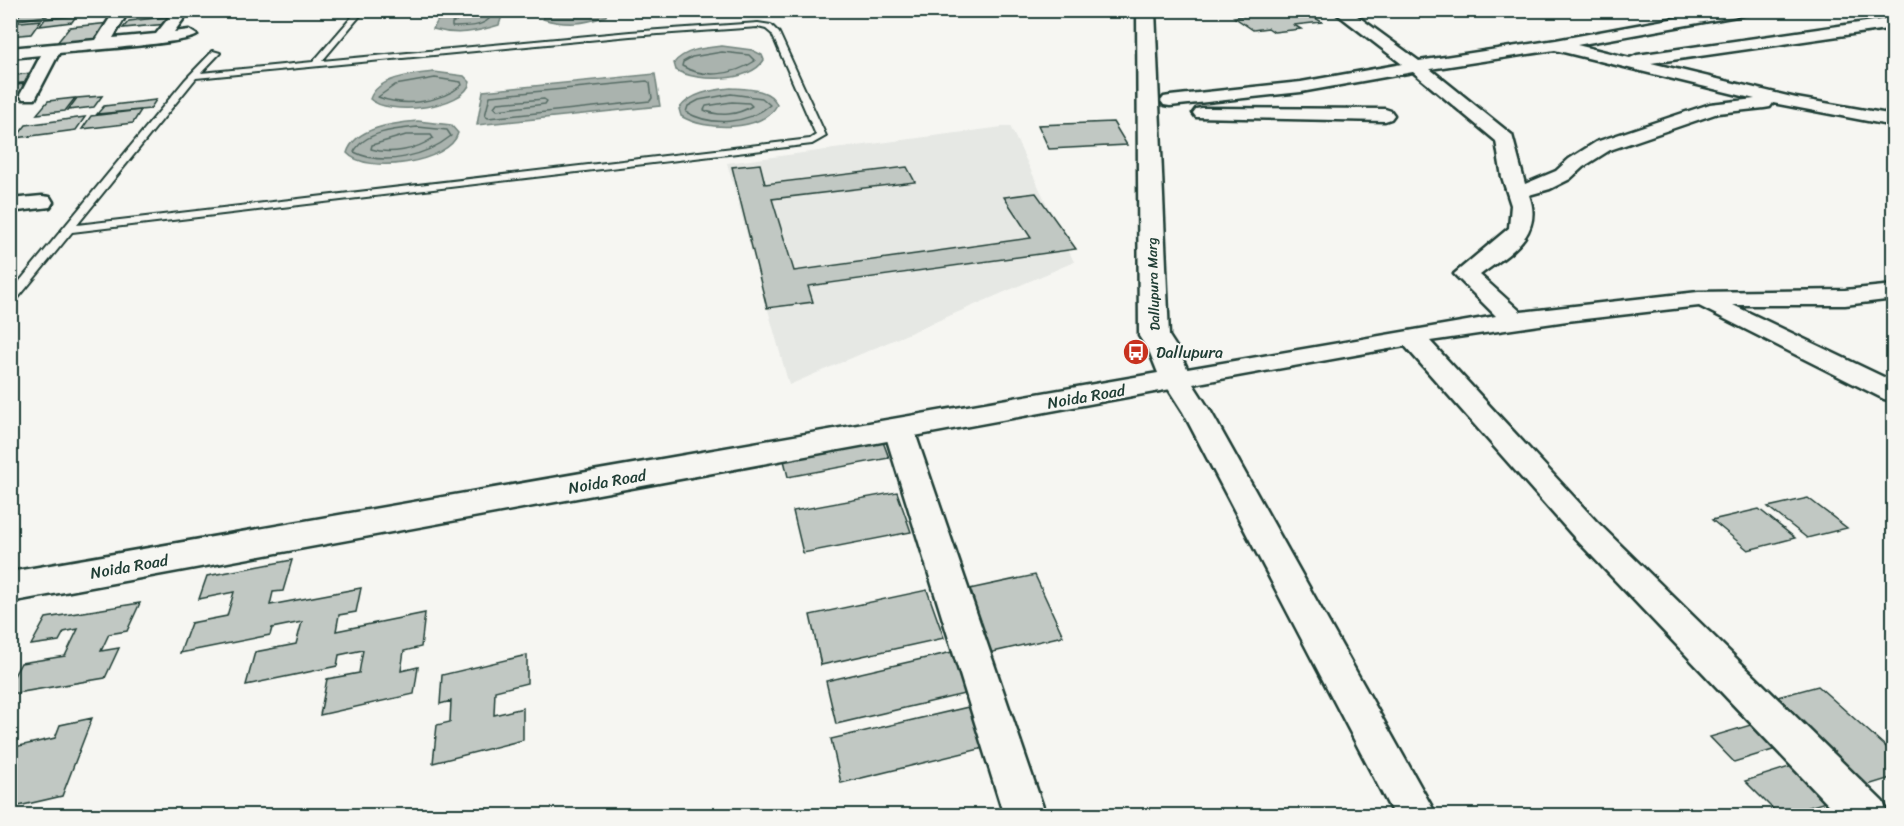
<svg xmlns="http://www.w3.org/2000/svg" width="1904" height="826" font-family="Sriracha,sans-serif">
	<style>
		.built { fill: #e6e8e4 }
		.water { fill: #aab3ae; stroke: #72847d; stroke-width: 1.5 }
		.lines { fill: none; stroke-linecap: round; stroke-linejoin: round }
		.shore { stroke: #576c65; stroke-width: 1.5 }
		.building { fill: #c1c8c3; stroke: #1f3d34; stroke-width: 1.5 }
		.lane-casing { stroke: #1f3d34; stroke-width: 4 }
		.street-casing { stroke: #1f3d34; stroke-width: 5 }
		.secondary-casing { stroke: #1f3d34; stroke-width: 5 }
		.lane { fill: #f6f6f2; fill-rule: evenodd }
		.street { fill: #f6f6f2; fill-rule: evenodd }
		.secondary { fill: #f6f6f2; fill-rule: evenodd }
		.labels { text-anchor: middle; stroke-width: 4.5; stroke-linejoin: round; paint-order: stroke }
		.far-street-label { font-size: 14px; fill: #1f3d34; stroke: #f6f6f2 }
		.poi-label { font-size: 16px; fill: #1f3d34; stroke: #f6f6f2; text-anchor: start }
		.street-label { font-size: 16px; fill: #1f3d34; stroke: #f6f6f2 }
	</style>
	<rect width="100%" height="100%" fill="#f6f6f2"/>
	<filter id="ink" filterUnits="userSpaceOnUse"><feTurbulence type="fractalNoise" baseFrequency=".0167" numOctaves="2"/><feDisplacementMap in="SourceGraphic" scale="12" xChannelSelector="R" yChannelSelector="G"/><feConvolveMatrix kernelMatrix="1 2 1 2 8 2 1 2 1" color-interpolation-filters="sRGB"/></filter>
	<g filter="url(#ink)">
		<path class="built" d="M 1010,126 L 1074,262 L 789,385 L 727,163 Z"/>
		<path class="water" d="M 545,11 L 548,10 L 607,11 L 606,16 C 584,24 566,26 543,19 Z
			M 486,12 L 502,16 L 499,25 C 476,32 457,36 433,29 L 438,20 L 460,13 Z
			M 722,46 L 752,50 L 762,55 L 764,60 C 750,83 696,82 676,70 L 674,63 C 685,49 705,48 722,46 Z
			M 434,72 L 464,76 L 470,82 C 465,109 387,116 370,99 C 377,77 414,74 434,72 Z
			M 655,74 L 660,106 L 477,125 L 483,91 Z
			M 731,88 C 746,89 771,88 777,105 C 763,132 704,131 681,116 L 679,109 C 690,93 712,90 731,88 Z
			M 418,121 L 451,125 L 458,133 C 450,163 366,175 347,153 C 355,127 395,123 418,121 Z"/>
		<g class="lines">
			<path class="shore" d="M 466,10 L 464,17 L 452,23 L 452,27 C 465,26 479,28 489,19 L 486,10
				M 722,52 L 749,55 L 755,61 C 734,75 704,79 682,66 L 683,62 L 692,57 Z
				M 435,78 L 461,82 L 462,85 C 440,103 404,107 378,97 L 395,85 Z
				M 647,81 L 650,83 L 652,98 L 650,101 L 488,118 L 485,116 L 490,96 Z
				M 731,94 L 762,98 L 770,105 C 747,124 712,127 686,112 L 688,106 L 699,100 Z
				M 544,99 L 547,101 L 545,104 L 497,110 L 494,107 L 497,103 Z
				M 732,102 L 749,103 L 752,106 C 738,115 719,117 704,110 L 706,106 Z
				M 418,127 L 447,130 L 451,136 C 426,156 384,167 354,152 C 365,131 397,129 418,127 Z
				M 406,135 L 431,135 L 433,138 C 416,150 391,155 371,149 L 372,145 Z"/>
		</g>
		<path class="building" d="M 50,10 L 47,16 L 10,21 L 14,14 Z
			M 1302,10 L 1322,22 L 1294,25 L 1301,29 L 1274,32 L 1268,28 L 1253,30 L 1234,17 Z
			M 76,16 L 72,22 L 40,26 L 45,19 Z
			M 173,16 L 168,24 L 123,28 L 129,21 Z
			M 41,20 L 31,34 L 10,36 L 10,23 Z
			M 111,23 L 98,40 L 56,44 L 70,27 Z
			M 38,72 L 33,82 L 10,84 L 10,76 Z
			M 32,83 L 26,93 L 10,95 L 10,86 Z
			M 102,96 L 94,107 L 68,110 L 77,98 Z
			M 75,98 L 65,111 L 37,114 L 48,101 Z
			M 156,100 L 150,109 L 97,114 L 104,106 Z
			M 141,110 L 133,123 L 82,129 L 91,116 Z
			M 85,117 L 76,130 L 16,138 L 26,125 Z
			M 1113,122 L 1127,145 L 1049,149 L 1038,125 Z
			M 760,164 L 765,184 L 907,167 L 915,182 L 772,199 L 794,271 L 1031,238 L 1004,197 L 1036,193 L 1076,249 L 808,286 L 813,302 L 767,308 L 732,167 Z
			M 882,439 L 889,458 L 788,477 L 783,456 Z
			M 897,492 L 911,532 L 803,553 L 793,511 Z
			M 1808,498 L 1847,528 L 1807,538 L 1768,507 Z
			M 1759,509 L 1795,538 L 1748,550 L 1712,520 Z
			M 292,560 L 283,591 L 273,592 L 270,605 L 361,588 L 356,612 L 339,615 L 336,631 L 425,613 L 421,647 L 404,651 L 401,671 L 418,667 L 414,694 L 320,715 L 327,679 L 359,673 L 363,650 L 339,655 L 337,666 L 246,685 L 255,652 L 296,644 L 302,622 L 272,628 L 270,635 L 180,653 L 191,623 L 227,616 L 234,592 L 199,599 L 207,576 Z
			M 1035,575 L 1063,636 L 984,654 L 960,591 Z
			M 927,590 L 944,638 L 821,665 L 810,615 Z
			M 140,603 L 127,631 L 109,634 L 101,651 L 119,648 L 105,678 L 10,694 L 10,683 L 21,663 L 65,656 L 78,629 L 64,632 L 59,641 L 31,645 L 46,618 Z
			M 961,650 L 977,691 L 836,724 L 826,681 Z
			M 527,655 L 527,683 L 495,691 L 494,715 L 523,708 L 523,740 L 433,763 L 437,725 L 450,722 L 451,701 L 440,704 L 442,675 Z
			M 1818,686 L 1894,754 L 1894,777 L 1855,789 L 1763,701 Z
			M 977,705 L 992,746 L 841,783 L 831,739 Z
			M 92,718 L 62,796 L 10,808 L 10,748 L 55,738 L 60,725 Z
			M 1764,721 L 1789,745 L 1734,762 L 1710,737 Z
			M 1805,762 L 1842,797 L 1780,816 L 1745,781 Z"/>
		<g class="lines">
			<g class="lane-casing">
				<path id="lane" d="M 358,10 L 365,10 L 322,61 L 630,32 L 758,23 L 771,25 L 779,33 L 826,136 L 812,144 L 72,232 L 14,303 L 10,304 L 10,293 L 185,80 L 213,51 L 220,53 L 201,73 L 313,62 ZM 758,27 L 766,29 L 772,34 L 816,135 L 810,139 L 77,225 L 196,78 L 630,36 Z"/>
			</g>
			<g class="street-casing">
				<path id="street" d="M 10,10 L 21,10 L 15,17 L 10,18 Z
					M 115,10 L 128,12 L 113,38 L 156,34 L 175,10 L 190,10 L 174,32 L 189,30 L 197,35 C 190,43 78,51 59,53 L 35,99 L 23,99 L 20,95 L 41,55 L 10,58 L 10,48 L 96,40 Z
					M 1332,10 L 1349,10 L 1419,61 L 1556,40 L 1719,10 L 1755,10 L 1748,14 L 1577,45 L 1630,58 L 1637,55 L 1894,18 L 1894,28 L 1651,63 L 1796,98 L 1894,115 L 1894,126 L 1773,103 L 1770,107 L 1764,108 L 1718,113 L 1610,150 L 1583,167 L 1570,179 L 1550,189 L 1529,195 C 1544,236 1508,254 1480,275 L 1521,312 L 1698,292 L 1845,290 L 1894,285 L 1894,299 L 1845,305 L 1733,305 L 1894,382 L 1894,401 L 1884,399 L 1699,306 L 1567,321 L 1430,341 L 1596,521 L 1883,802 L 1889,816 L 1839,816 L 1574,537 L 1405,346 L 1193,384 L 1211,412 L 1437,816 L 1394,816 L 1183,412 L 1162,379 L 1166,373 L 1176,371 L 1496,316 L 1454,274 L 1509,228 L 1511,205 L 1502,177 L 1496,141 L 1413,72 L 1301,92 L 1170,106 L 1164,105 L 1161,101 L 1164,97 L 1170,96 L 1301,82 L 1402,64 ZM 1555,50 L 1755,99 L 1710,104 L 1596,142 L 1569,159 L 1556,171 L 1525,184 L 1512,135 L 1430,69 Z
					M 1202,108 L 1385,109 L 1391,111 L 1394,115 L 1391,119 L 1385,121 L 1196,117 L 1193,113 L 1196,109 Z
					M 42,196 L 50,197 L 53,202 L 50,207 L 10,212 L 10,199 Z
					M 899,421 L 909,423 L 914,430 L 1046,816 L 1004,816 L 884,430 L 889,423 Z"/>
			</g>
			<g class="secondary-casing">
				<path id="secondary" d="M 1137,10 L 1155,10 L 1169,336 L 1180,353 L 1192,379 L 1187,386 L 10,602 L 10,572 L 1158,373 L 1150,353 L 1139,336 Z"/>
			</g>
			<use href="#lane" class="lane"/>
			<use href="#street" class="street"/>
			<use href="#secondary" class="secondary"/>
		</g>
	</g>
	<defs>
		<g id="bus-disc" transform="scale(1.35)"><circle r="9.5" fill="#c8321e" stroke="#f6f6f2"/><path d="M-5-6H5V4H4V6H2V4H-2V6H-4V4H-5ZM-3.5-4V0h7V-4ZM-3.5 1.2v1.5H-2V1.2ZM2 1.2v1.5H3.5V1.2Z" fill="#fff"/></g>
	</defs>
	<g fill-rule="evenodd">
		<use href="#bus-disc" x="1136" y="352"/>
	</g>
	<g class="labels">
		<g class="far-street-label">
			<text transform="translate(1153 284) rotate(-92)" y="5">Dallupura Marg</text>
		</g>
		<g class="poi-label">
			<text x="1156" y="358">Dallupura</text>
		</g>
		<g class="street-label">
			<text transform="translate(1086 396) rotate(-10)" y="6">Noida Road</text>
			<text transform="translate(607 481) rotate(-10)" y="6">Noida Road</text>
			<text transform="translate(129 566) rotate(-10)" y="6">Noida Road</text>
		</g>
	</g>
	<rect width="1904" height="826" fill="none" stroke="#f6f6f2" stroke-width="36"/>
	<rect x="18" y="18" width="1868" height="790" fill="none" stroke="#1f3d34" stroke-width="2" filter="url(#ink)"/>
</svg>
